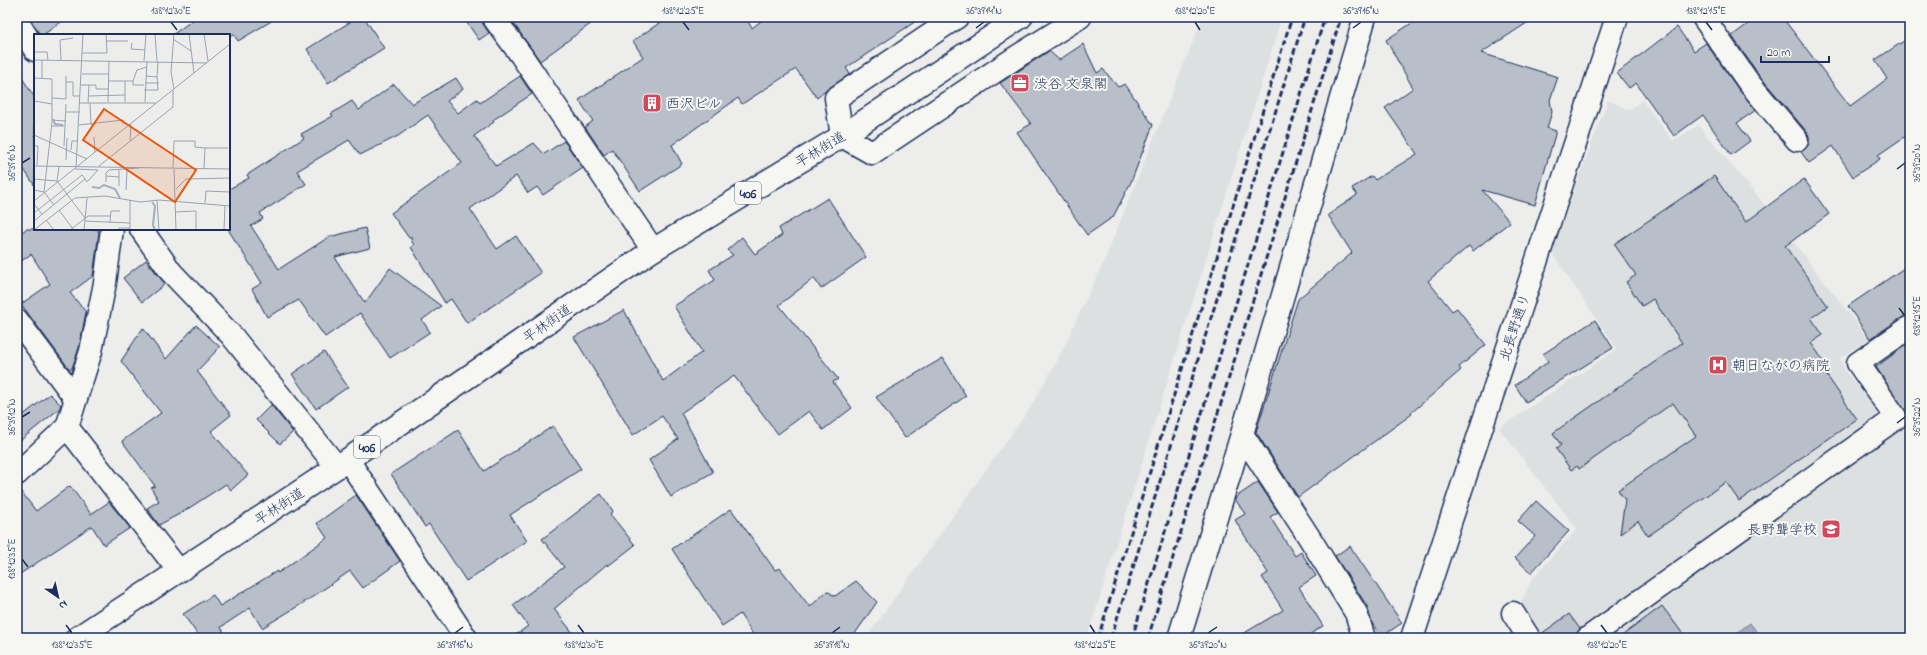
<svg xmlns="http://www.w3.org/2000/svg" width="1927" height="655" font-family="'Indie Flower','Klee One',sans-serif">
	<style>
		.built { fill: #dde0e1 }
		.water { fill: #a5acbc; stroke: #6e7a96 }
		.building { fill: #b9bfc8; stroke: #1b2f5e }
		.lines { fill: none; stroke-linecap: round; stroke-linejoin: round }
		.minor-casing { stroke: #1b2f5e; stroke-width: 25 }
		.highway-casing { stroke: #1b2f5e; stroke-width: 25 }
		.minor { stroke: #f6f6f2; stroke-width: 22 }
		.highway { stroke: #f6f6f2; stroke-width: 22 }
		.rail { stroke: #1b2f5e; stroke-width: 3; stroke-dasharray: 6 3; stroke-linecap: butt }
		.ticks { fill: none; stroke: #1b2f5e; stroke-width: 1.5 }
		.labels { text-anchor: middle; stroke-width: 4; stroke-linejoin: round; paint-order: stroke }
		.shield { fill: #f6f6f2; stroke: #5d6b8a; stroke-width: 1 }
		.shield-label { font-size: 13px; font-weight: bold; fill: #1b2f5e }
		.poi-label { font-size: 14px; fill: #1b2f5e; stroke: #f6f6f2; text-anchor: start }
		.street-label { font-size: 14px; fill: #1b2f5e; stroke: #f6f6f2 }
		.inset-river { fill: none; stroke: #a5acbc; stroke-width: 2 }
		.inset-road { fill: none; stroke: #99a2b3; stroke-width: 1 }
		.view { fill: #e8590c; fill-opacity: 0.15; stroke: #e8590c; stroke-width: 2 }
		.inset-edge { fill: none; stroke: #1b2f5e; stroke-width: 2 }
		.neatline { fill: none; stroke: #1b2f5e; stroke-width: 1.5 }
		.ticks-label { font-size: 10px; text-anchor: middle; fill: #1b2f5e }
	</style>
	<rect width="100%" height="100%" fill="#edeeec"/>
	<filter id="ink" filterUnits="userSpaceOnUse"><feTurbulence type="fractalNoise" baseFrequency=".025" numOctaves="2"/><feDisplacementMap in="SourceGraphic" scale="8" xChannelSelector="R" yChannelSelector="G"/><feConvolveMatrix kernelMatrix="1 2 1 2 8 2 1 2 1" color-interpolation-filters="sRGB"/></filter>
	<g filter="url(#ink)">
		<path class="built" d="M 1203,17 L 1282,17 L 1087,638 L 866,638 L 1030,408 L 1058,359 L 1104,261 Z
			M 1608,100 L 1629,110 L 1642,100 L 1673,141 L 1698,125 L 1756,194 L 1869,339 L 1840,358 L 1846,372 L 1876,408 L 1876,421 L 1579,638 L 1539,638 L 1518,608 L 1532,579 L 1577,529 L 1499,428 L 1617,349 L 1551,252 Z
			M 1910,330 L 1910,638 L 1602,638 L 1903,420 L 1864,361 Z"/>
		<path class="water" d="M 1750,623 L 1761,638 L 1730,638 Z"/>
		<path class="building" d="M 29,17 L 68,17 L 43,35 L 40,35 Z
			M 197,17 L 278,17 L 238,41 L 234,35 L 172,35 Z
			M 358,17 L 364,17 L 384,48 L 328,83 L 307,49 Z
			M 463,17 L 481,17 L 483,24 L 489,33 L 479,40 Z
			M 509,17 L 600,17 L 540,61 Z
			M 668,17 L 745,17 L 752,28 L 766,17 L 922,17 L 846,68 L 850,74 L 829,88 L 817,98 L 796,69 L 742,104 L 738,98 L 672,145 L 682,164 L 640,191 L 612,149 L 604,155 L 585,127 L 593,121 L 579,100 L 643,57 L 633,41 Z
			M 1421,17 L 1536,17 L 1481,53 L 1558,77 L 1550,100 L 1552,112 L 1547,128 L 1556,131 L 1535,205 L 1482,190 L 1510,222 L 1473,251 L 1469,246 L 1428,281 L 1452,311 L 1457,308 L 1486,345 L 1459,367 L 1461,370 L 1411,413 L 1412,414 L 1298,497 L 1256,432 L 1298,299 L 1352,253 L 1328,215 L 1357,195 L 1352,188 L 1372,176 L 1375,180 L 1417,154 L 1385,108 L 1413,88 L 1386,40 Z
			M 1757,17 L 1782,17 L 1850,106 L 1887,79 L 1875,60 L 1910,37 L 1910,133 L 1878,155 L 1880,159 L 1853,177 L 1833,146 L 1809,163 L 1801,152 L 1805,149 L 1809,144 L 1809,137 L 1807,132 L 1759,75 L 1732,36 Z
			M 1677,27 L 1694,51 L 1706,43 L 1739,90 L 1756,110 L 1737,123 L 1750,141 L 1731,155 L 1703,115 L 1674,136 L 1636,83 L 1629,88 L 1617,73 Z
			M 1083,44 L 1097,73 L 1103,69 L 1118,87 L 1125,84 L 1153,125 L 1131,182 L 1113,217 L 1087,235 L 1017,132 L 1031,124 L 1000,83 L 1049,51 L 1059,60 Z
			M 17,70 L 35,98 L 35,186 L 17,159 Z
			M 520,76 L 532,94 L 493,120 L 494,122 L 474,136 L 496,166 L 534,143 L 544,154 L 564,141 L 583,168 L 543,195 L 537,187 L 528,193 L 516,176 L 470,209 L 497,249 L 516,236 L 541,273 L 467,323 L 451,299 L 445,303 L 411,247 L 414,245 L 411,240 L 412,238 L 409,238 L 391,213 L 462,163 L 428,115 L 398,136 L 360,155 L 349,140 L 297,171 L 306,184 L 260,213 L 263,219 L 251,226 L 279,269 L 329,237 L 365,228 L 370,248 L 335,257 L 340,266 L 365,303 L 390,268 L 441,306 L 422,320 L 430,332 L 390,358 L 360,313 L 325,337 L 299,300 L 267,317 L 252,289 L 262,283 L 229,231 L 229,189 L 249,178 L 247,175 L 304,138 L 301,134 L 333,116 L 331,114 L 352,101 L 359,110 L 394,84 L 412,104 L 456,78 L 463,89 L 447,101 L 458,113 L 477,99 L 480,103 Z
			M 1714,176 L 1746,222 L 1804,179 L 1829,214 L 1785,246 L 1828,306 L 1811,318 L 1823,335 L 1811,343 L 1830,370 L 1825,373 L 1857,419 L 1739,501 L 1726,482 L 1648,536 L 1638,521 L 1620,534 L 1625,500 L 1618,490 L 1696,436 L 1673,403 L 1579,469 L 1577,466 L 1571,470 L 1556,449 L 1561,445 L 1553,433 L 1682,343 L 1653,299 L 1642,306 L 1626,282 L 1636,275 L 1614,244 Z
			M 828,198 L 866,257 L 821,289 L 814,278 L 779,305 L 838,379 L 833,382 L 852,408 L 823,430 L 809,411 L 778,434 L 734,376 L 681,413 L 713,472 L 671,497 L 649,460 L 678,439 L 662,416 L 633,435 L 574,337 L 624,310 L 663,381 L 702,352 L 674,306 L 715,280 L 709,270 L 733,255 L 727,250 L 742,237 L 755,254 L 782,235 L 779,228 Z
			M 26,229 L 97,229 L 99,232 L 93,276 L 70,293 L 86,312 L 79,348 L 72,368 L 70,370 L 21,304 L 50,284 L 31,254 L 17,264 L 17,236 Z
			M 146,260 L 165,284 L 142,302 L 123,278 Z
			M 1910,264 L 1910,315 L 1903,317 L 1870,339 L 1848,306 Z
			M 1595,320 L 1613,348 L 1526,402 L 1515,385 L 1548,362 L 1543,354 Z
			M 196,325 L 220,347 L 197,371 L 231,415 L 211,431 L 248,475 L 231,490 L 226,484 L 183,512 L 159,525 L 147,508 L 159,501 L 151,488 L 155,486 L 122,441 L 161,413 L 121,361 L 143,328 L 166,359 Z
			M 1910,342 L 1910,418 L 1876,367 Z
			M 324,352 L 348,387 L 316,409 L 292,374 Z
			M 943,358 L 966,396 L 905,438 L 876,397 Z
			M 50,394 L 61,405 L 59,409 L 17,443 L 17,420 Z
			M 271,405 L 293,432 L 280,444 L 256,420 Z
			M 553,426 L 581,469 L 510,515 L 527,541 L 466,581 L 429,524 L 425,527 L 391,474 L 458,430 L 484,471 Z
			M 1258,482 L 1278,512 L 1270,517 L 1295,556 L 1301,552 L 1316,576 L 1299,587 L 1323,626 L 1304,638 L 1236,638 L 1283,610 L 1262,577 L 1268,573 L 1235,520 L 1245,514 L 1235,499 L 1236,497 Z
			M 17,486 L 36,511 L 70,486 L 91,514 L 109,502 L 130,528 L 104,545 L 92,526 L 17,576 Z
			M 601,494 L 613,511 L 610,514 L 635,545 L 608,566 L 607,564 L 554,609 L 577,638 L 512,638 L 528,626 L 513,605 L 564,567 L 542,539 Z
			M 356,495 L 400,561 L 363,588 L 350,571 L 308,600 L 262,628 L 250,608 L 221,627 L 227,638 L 200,638 L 183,614 L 213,595 L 220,606 L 277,571 L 278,573 L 327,538 L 317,523 Z
			M 1536,501 L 1569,531 L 1531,573 L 1515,558 L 1535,536 L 1518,521 Z
			M 731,509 L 775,570 L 780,568 L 810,607 L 827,591 L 835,596 L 856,581 L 877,602 L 852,638 L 755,638 L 740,614 L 722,626 L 672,549 Z
			M 1350,546 L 1402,623 L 1381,637 L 1372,623 L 1367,606 L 1335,556 Z
			M 1662,606 L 1686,638 L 1619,638 Z
			M 1569,614 L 1580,629 L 1576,638 L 1541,638 L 1541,634 Z"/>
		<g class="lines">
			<g class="minor-casing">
				<path id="minor" d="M 493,17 L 521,55 L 653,250
					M 957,17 L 836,98 L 842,136 L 872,153 L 1018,56 L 1080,17
					M 1703,17 L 1749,83 L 1797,140
					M 17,21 L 35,50
					M 141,229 L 171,272 L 232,336 L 337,467
					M 17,320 L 76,399
					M 67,427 L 179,571
					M 1242,434 L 1309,537 L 1356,613 L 1364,638
					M 348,460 L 466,638
					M 17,474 L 67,427 L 91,351 L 105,283 L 112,229
					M 1513,613 L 1529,638
					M 1179,638 L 1242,434 L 1365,17
					M 1412,638 L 1617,17
					M 1588,638 L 1896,418 L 1858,363 L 1910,327"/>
			</g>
			<g class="highway-casing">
				<path id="highway" d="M 77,638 L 337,467 L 653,250 L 842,136 L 1021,17"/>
			</g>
			<use href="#minor" class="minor"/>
			<use href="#highway" class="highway"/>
			<path class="rail" d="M 1098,638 L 1292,17
				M 1111,638 L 1305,17
				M 1132,638 L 1325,17
				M 1148,638 L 1341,17"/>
		</g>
	</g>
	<path class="ticks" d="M 171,22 L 177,30M 683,22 L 689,30M 1195,22 L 1200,30M 1706,22 L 1712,30M 976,28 L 984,22M 1353,28 L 1361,22M 22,163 L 30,158M 1897,169 L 1905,163M 1899,308 L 1905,316M 22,417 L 30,412M 1897,423 L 1905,417M 22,559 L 28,567M 66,625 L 72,633M 578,625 L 584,633M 1090,625 L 1095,633M 1601,625 L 1607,633M 455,633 L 463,627M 832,633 L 840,627M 1208,633 L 1217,627"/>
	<defs>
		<g id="office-square" transform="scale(1)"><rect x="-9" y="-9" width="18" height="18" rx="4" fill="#d1495b" stroke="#f6f6f2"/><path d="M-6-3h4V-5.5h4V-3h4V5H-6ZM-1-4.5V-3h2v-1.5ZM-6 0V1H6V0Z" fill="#fff"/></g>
		<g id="building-square" transform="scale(1)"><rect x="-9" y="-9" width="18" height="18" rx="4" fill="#d1495b" stroke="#f6f6f2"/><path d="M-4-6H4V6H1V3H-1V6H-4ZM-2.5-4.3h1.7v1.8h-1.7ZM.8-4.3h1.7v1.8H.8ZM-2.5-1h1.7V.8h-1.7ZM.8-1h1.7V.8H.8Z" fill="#fff"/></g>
		<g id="hospital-square" transform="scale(1)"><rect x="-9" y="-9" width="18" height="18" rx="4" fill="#d1495b" stroke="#f6f6f2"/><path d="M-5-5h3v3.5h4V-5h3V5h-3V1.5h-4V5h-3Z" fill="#fff"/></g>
		<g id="school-square" transform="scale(1)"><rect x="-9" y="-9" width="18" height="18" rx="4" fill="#d1495b" stroke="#f6f6f2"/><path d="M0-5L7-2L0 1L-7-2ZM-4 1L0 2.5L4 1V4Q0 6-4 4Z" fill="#fff"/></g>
	</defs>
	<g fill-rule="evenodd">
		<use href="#office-square" x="1020" y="83"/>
		<use href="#building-square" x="652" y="103"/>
		<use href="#hospital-square" x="1718" y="365"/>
		<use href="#school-square" x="1831" y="529"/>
	</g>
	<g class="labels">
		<g class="shield">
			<rect x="735" y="182" width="26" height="22" rx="3"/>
			<rect x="354" y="436" width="26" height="22" rx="3"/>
		</g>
		<g class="shield-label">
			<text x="748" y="198">406</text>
			<text x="367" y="452">406</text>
		</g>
		<g class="poi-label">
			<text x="1034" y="88">渋谷 文泉閣</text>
			<text x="666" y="108">西沢ビル</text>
			<text x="1732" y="370">朝日ながの病院</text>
			<text x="1817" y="534" text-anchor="end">長野聾学校</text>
		</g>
		<g class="street-label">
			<text transform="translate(820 149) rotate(-31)" y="5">平林街道</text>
			<text transform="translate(547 323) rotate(-35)" y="5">平林街道</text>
			<text transform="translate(1514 327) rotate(-72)" y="5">北長野通り</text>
			<text transform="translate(279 506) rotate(-33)" y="5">平林街道</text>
		</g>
	</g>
	<g transform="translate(34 34)">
		<rect width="196" height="196" fill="#edeeec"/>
		<path class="inset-river" d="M 19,85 L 21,90 L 29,91M 58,153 L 65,154 L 70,151 L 81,155 L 86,164M 118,168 L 121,172 L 119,191 L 121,196"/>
		<path class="inset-road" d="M 121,0 L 123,27M 155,0 L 160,39M 170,0 L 174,27M 139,5 L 157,17M 73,7 L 94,7M 98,9 L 97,15 L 111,16M 0,18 L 13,18 L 14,26M 48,19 L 73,19 L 72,0M 0,26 L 173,29M 27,26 L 26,6 L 39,4M 110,27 L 112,0M 48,40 L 74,40M 112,42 L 123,43 L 124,27M 0,44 L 18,45 L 18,88 L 10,158M 8,44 L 8,26M 74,47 L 99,47M 91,47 L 91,68M 99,47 L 103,36 L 113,33M 99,47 L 99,51 L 110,51M 32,48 L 39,48 L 39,62 L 46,62M 111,49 L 125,49M 47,51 L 62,51 L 62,55 L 74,55M 140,55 L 137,38 L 140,0M 110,56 L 124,56 L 123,43M 55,62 L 91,61M 18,64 L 32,65 L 32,42M 0,67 L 18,70M 74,68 L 75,27M 111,68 L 113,27M 46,69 L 122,69M 54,69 L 55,51M 56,69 L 57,91M 32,78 L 46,78M 18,86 L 32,87M 45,91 L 89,86 L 89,90M 17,92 L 30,92M 0,101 L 53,125M 60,103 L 61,118M 96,107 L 97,90M 0,112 L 4,112 L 3,131M 30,112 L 32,70M 37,116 L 38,107 L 44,107M 32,126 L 33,104M 0,132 L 196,135M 65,132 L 139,73 L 139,56M 42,133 L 49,0M 139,134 L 140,107 L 161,107 L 161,113 L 171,114M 170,134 L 171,114 L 194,114M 41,135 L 64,136 L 53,148 L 51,145M 140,135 L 142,196M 72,142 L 85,143M 0,145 L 23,147 L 51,184M 23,147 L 25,133M 72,148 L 72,139 L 75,136 L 105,134M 85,152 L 85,136M 142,155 L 152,145 L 196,144M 0,156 L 10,158 L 20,171M 92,156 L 93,136M 96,166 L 96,196M 123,166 L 125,196M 0,167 L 196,10M 171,169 L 172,157 L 196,158M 0,170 L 8,180M 25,176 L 39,195M 141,178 L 162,177 L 162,196M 0,179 L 48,141 L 51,145 L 0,187M 12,186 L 20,196M 51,187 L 96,189M 76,189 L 77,177 L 86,177M 0,196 L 41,164 L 71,162 L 106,168 L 125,166 L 196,172M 36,196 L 54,182 L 77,182M 50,196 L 53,164M 85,196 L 85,194 L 96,194M 190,196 L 191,171"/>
		<path class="view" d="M 70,75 L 162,136 L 141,168 L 49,106 Z"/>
		<rect width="196" height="196" class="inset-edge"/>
	</g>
	<rect width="1927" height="655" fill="none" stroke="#f6f6f2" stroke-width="44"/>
	<g transform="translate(58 597) rotate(146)" stroke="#f6f6f2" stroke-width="3" paint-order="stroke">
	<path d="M0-3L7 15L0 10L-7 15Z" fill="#1b2f5e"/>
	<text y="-6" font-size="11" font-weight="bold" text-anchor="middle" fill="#1b2f5e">N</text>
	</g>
	<path d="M1761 56v6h68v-6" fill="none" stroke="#1b2f5e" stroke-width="2"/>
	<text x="1767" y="56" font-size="12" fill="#1b2f5e" stroke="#f6f6f2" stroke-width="3" paint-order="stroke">20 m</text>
	<rect x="22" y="22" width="1883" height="611" class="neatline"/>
	<g class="ticks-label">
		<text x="171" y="14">138°12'30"E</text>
		<text x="683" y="14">138°12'25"E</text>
		<text x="984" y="14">36°39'14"N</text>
		<text x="1195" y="14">138°12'20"E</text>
		<text x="1361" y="14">36°39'16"N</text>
		<text x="1706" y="14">138°12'15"E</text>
		<text transform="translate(1916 163) rotate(-90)" y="4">36°39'20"N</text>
		<text transform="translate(11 163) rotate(-90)" y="4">36°39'10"N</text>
		<text transform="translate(1916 316) rotate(-90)" y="4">138°12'15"E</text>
		<text transform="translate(1916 417) rotate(-90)" y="4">36°39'22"N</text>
		<text transform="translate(11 417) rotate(-90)" y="4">36°39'12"N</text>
		<text transform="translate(11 559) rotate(-90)" y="4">138°12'35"E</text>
		<text x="72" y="648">138°12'35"E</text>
		<text x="455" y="648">36°39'16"N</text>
		<text x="584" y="648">138°12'30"E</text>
		<text x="832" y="648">36°39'18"N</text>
		<text x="1095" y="648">138°12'25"E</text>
		<text x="1208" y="648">36°39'20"N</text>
		<text x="1607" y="648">138°12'20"E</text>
	</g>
</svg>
